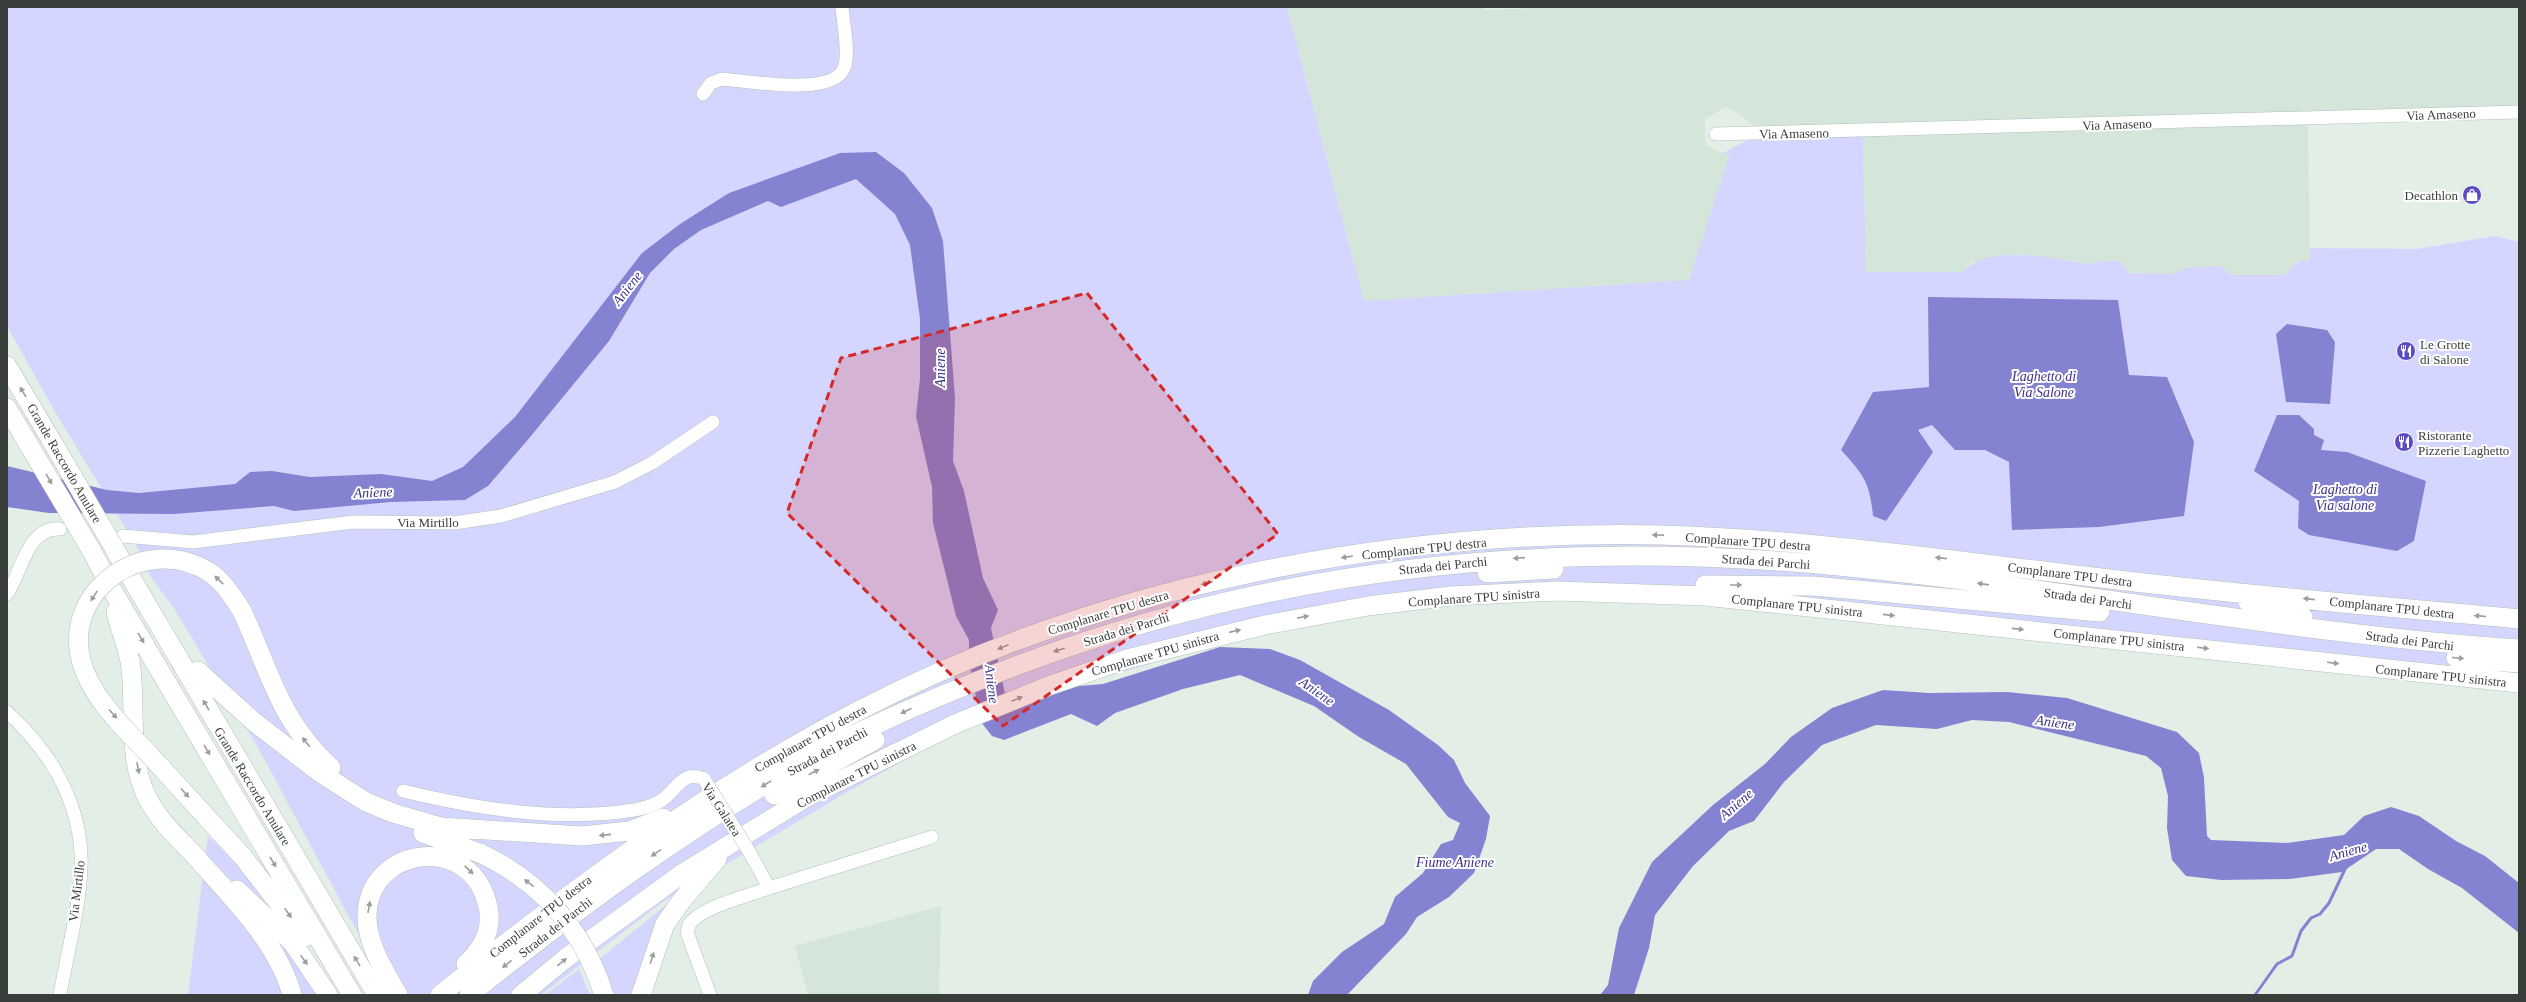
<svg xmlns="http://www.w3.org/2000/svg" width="2526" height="1002" font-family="'Times New Roman',serif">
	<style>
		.built { fill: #d3e6d9 }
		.green { fill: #d5d6ff }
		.water { fill: #8483d1 }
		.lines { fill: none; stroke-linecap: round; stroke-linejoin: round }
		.stream { stroke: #8483d1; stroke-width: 3 }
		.minor-casing { stroke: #b5c1b9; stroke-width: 14 }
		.highway-casing { stroke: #b5c1b9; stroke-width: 20 }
		.minor { stroke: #fff; stroke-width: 13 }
		.highway { stroke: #fff; stroke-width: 19 }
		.minor-bridge-casing { stroke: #b5c1b9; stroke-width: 14; stroke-linecap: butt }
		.highway-bridge-casing { stroke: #b5c1b9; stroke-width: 20; stroke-linecap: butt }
		.minor-bridge { stroke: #fff; stroke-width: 13 }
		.highway-bridge { stroke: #fff; stroke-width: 19 }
		.oneway { fill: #9c9e9d }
		.marked { fill: #d62828; fill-opacity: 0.2; stroke: #d62828; stroke-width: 3; stroke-dasharray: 8 5; stroke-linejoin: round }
		.labels { text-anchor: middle; stroke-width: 4; stroke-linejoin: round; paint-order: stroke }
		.street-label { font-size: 13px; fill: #3a3e3b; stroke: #fff }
		.poi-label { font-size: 13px; fill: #3a3e3b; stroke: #fff; text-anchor: start }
		.water-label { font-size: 14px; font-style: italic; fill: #3d318c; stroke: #fff }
	</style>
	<rect width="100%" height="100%" fill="#e2eee6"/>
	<path class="built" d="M 1287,7 L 1483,7 L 1484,10 L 1536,8 L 1533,7 L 2518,7 L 2519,106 L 1757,129 L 1741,115 L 1725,107 L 1705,119 L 1705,145 L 1729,156 L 1712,210 L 1694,284 L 1364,301 Z
		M 2308,123 L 2310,261 L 2298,261 L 2285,275 L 2231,275 L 2185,268 L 2172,275 L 2128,273 L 2101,261 L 2091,264 L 2018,254 L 1972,262 L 1962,272 L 1866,272 L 1863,135 Z
		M 941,906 L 939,995 L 808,995 L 795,946 Z"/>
	<path class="green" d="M 7,7 L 1287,7 L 1364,301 L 1689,280 L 1729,156 L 1723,153 L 1748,140 L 1863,135 L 1866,272 L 1962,272 C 1992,242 2053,259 2090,264 L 2101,261 L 2120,261 L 2128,273 L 2172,274 L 2185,268 L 2221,266 L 2231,275 L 2285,275 L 2298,261 L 2310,261 L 2310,248 L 2417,249 L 2495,236 L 2519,242 L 2519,688 L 1668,601 L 1511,599 L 1307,623 L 1221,643 L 1027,700 L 959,730 L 844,794 L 664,901 L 541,995 L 407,995 L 361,939 L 256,744 L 175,610 L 146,570 L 150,569 L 54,410 L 7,326 Z
		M 208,836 L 246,873 L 274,917 L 205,857 Z
		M 203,874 L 257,941 L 286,995 L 188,995 Z
		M 677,896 L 645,956 L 630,995 L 609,995 L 597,961 Z
		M 265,921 L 282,941 L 320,995 L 299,995 Z
		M 579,969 L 590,995 L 545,995 Z"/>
	<path class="water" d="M 876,152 L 904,173 L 932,208 L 943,241 L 955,398 L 953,461 L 964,491 L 983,578 L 998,610 L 991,628 L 1007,703 L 1068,687 L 1103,684 L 1220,647 L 1270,649 L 1300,660 L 1389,710 L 1438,745 L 1454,760 L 1465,783 L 1490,816 L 1486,839 L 1474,873 L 1449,897 L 1417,917 L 1406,934 L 1347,995 L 1308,995 L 1313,981 L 1342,952 L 1384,924 L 1395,897 L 1423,873 L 1441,844 L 1453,840 L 1460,823 L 1448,817 L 1406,764 L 1359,737 L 1314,706 L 1240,675 L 1183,689 L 1115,713 L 1097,726 L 1071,714 L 1004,740 L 992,736 L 981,722 L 969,661 L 969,640 L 956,616 L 933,523 L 932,487 L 916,416 L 920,379 L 920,319 L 910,245 L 895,214 L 856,179 L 781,207 L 768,201 L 701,230 L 674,249 L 650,273 L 609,341 L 526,442 L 488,486 L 465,500 L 391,502 L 294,511 L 274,506 L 174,514 L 49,513 L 7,507 L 7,466 L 107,490 L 139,493 L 235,484 L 250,472 L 272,471 L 310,477 L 381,474 L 432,481 L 463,467 L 515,417 L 642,253 L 680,224 L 729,193 L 840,153 Z
		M 1928,297 L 2118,300 L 2129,375 L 2167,377 L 2194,442 L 2184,516 L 2099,527 L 2012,530 L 2009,462 L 1985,450 L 1955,450 L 1932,425 L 1918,430 L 1933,452 L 1886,521 L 1873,516 C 1870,482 1863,474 1841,450 L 1873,392 L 1929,387 Z
		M 2287,324 L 2327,330 L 2335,342 L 2330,404 L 2286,402 L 2276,334 Z
		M 2277,415 L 2299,415 L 2314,429 L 2314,435 L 2324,440 L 2321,450 L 2347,452 L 2426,481 L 2414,541 L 2397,551 L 2309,535 L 2298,528 L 2299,501 L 2254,471 Z
		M 1883,690 L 1929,693 L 2007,692 L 2067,698 L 2177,732 L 2199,753 L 2204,778 L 2207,836 L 2211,840 L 2287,843 L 2344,835 L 2364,816 L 2391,807 L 2419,816 L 2456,841 L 2485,856 L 2519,883 L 2519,933 L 2462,888 L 2428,869 L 2399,849 L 2376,849 L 2342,872 L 2290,879 L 2221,880 L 2186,876 L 2172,860 L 2167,828 L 2168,796 L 2161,768 L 2146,756 L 2009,722 L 1972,720 L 1937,729 L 1876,725 L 1822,745 L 1784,782 L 1754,821 L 1729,831 L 1693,866 L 1655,915 L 1649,948 L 1634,995 L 1600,995 L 1608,985 L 1619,928 L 1652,862 L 1713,805 L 1765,764 L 1791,737 L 1832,708 Z"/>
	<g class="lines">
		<path class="stream" d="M 2255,995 L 2277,964 L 2292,956 L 2301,931 L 2311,918 L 2320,914 L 2329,903 L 2346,867"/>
		<g class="minor-casing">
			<path id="minor" d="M 703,94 L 711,83 L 722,79 C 748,81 833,97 844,68 C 850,55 843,22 842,7
				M 1716,134 L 2519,112
				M 123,536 L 193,542 L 353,522 L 454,523 L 501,516 L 615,482 L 652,463 L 713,422
				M 7,594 C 21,574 27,526 60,529
				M 7,712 C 48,749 78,797 81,854 C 83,895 67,953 60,995
				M 403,791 C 478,809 557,822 634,810 C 644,808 654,806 662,800 C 677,790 682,769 704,779
				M 769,888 L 932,837
				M 710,995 L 688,935 C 687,930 688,925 692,921 C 708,905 748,896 769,888 L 750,853"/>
		</g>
		<g class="highway-casing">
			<path id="highway" d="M 7,366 L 50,438
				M 7,408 L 29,445
				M 113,546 L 122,562
				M 90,548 L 104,574
				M 1487,573 L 1554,569
				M 130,576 L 377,995
				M 1705,585 L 1813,586 L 2100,612
				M 112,590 L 352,995
				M 2248,602 L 2303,617
				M 242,611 C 271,674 278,718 331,768
				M 116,612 C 120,631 129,648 131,668 C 136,712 127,761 149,801 C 161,823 179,839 196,857 C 231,897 278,942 292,995
				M 2456,658 L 2519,663
				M 198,671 L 253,721 L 319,772 L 366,802 L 393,813 L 441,827 L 582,836 L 629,831 L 663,818
				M 158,764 L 243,857 L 305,937
				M 774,795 L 875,740
				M 423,833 L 482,854
				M 237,890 L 293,943 L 328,995
				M 398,995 C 385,972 367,944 367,917 C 367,845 473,832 488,907 C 493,929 482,949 466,964
				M 440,995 C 573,889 707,789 860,710 C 1102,585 1390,529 1661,535 C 1809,539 1955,561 2101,578 C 2240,595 2380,606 2519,619
				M 469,995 C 576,910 680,833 798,765 C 858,730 922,703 985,678 C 1263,567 1543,538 1839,566 C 2066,588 2291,634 2519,649
				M 521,995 L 566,958 L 683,873 L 807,797 L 955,724 L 1051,685 L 1127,659 L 1265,625 L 1368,606 L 1451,596 L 1557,591 L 1705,596 L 2519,683
				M 641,995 L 665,924 L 682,900 L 717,859"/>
		</g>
		<use href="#minor" class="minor"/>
		<use href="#highway" class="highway"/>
		<g class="minor-bridge-casing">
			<path id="minor-bridge" d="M 704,779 L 750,853"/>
		</g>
		<g class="highway-bridge-casing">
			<path id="highway-bridge" d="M 50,438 L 113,546
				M 29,445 L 90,548
				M 158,764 C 132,735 94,703 82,664 C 60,590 146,532 209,572 C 224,582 233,597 242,611
				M 482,854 C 542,883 584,931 604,995"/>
		</g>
		<use href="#minor-bridge" class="minor-bridge"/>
		<use href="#highway-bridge" class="highway-bridge"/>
	</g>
	<defs><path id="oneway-solid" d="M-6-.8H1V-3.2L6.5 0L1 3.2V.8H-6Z"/></defs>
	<g class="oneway">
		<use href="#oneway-solid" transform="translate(23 392) rotate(-121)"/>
		<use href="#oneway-solid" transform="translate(49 479) rotate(60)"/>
		<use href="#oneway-solid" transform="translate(1658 535) rotate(-179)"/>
		<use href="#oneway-solid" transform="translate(1347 557) rotate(171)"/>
		<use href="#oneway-solid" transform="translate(1519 558) rotate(176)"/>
		<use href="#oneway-solid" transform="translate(1941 558) rotate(-174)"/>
		<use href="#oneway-solid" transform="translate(219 580) rotate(-137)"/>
		<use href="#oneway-solid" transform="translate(1207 583) rotate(166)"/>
		<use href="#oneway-solid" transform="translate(1983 584) rotate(-172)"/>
		<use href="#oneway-solid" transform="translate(1736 585)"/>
		<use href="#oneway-solid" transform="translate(94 596) rotate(123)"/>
		<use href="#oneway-solid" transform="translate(2309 599) rotate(-174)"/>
		<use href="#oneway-solid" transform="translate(1889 615) rotate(6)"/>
		<use href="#oneway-solid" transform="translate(2480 616) rotate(-175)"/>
		<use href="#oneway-solid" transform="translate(1303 617) rotate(-11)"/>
		<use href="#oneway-solid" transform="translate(2018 629) rotate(6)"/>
		<use href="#oneway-solid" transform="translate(1235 631) rotate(-13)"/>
		<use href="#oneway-solid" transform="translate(141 638) rotate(59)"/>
		<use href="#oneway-solid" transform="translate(1003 647) rotate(158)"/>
		<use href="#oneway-solid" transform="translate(2203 648) rotate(7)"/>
		<use href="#oneway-solid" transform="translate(1059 650) rotate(163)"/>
		<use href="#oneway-solid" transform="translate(2458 658) rotate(5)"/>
		<use href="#oneway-solid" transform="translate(2333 663) rotate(7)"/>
		<use href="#oneway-solid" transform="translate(1017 699) rotate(-22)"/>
		<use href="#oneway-solid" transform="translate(206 705) rotate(-121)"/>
		<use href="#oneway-solid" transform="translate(906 711) rotate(156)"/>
		<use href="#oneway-solid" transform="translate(113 714) rotate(48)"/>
		<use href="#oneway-solid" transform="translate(306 742) rotate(-129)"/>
		<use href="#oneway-solid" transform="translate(207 750) rotate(59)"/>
		<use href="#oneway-solid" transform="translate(138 768) rotate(79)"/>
		<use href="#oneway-solid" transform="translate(814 772) rotate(-28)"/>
		<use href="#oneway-solid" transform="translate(766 784) rotate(148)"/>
		<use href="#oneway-solid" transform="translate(185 793) rotate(48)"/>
		<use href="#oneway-solid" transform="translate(605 835) rotate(174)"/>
		<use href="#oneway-solid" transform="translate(656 853) rotate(146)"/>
		<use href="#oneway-solid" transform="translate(273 862) rotate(59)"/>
		<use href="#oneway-solid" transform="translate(469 870) rotate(43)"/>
		<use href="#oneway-solid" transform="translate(529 883) rotate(-142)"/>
		<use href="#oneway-solid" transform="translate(369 907) rotate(-80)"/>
		<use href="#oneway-solid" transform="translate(288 913) rotate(55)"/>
		<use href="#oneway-solid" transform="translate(652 958) rotate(-72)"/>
		<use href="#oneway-solid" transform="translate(304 960) rotate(55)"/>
		<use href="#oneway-solid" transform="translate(357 961) rotate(-121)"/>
		<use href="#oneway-solid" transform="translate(562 962) rotate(-39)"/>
		<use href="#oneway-solid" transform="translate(507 964) rotate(142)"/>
	</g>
	<path class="marked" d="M 1087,293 L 1278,534 L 1003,726 L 787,513 L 841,358 Z"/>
	<defs>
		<g id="shop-disc" transform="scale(1)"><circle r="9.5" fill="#5b4cc4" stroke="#fff"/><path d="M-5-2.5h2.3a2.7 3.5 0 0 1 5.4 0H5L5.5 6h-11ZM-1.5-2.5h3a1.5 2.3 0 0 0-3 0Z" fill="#fff"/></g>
		<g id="restaurant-disc" transform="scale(1)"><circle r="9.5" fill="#5b4cc4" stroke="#fff"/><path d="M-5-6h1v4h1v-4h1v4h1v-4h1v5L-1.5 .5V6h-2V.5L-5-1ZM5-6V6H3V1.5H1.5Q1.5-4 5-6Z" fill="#fff"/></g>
	</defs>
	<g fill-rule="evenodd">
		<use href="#shop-disc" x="2472" y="195"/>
		<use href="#restaurant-disc" x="2406" y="351"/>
		<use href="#restaurant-disc" x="2404" y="442"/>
	</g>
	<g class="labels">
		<g class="street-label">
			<text transform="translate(2441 114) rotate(-2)" y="5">Via Amaseno</text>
			<text transform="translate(2117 124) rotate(-2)" y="5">Via Amaseno</text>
			<text transform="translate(1794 133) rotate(-1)" y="5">Via Amaseno</text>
			<text transform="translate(65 463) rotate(60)" y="5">Grande Raccordo Anulare</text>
			<text x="428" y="527">Via Mirtillo</text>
			<text transform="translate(1748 541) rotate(4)" y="5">Complanare TPU destra</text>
			<text transform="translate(1424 548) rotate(-6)" y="5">Complanare TPU destra</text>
			<text transform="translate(1766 561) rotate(4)" y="5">Strada dei Parchi</text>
			<text transform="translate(1443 565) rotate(-6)" y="5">Strada dei Parchi</text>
			<text transform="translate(2070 574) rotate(7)" y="5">Complanare TPU destra</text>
			<text transform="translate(1474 597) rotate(-4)" y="5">Complanare TPU sinistra</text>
			<text transform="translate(2088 598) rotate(8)" y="5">Strada dei Parchi</text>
			<text transform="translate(1797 605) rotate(6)" y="5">Complanare TPU sinistra</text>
			<text transform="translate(2392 607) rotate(6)" y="5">Complanare TPU destra</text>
			<text transform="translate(1108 612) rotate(-17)" y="5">Complanare TPU destra</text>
			<text transform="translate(1126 629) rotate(-17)" y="5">Strada dei Parchi</text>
			<text transform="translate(2119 639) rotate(6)" y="5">Complanare TPU sinistra</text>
			<text transform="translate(2410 640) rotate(7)" y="5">Strada dei Parchi</text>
			<text transform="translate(1155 653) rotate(-16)" y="5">Complanare TPU sinistra</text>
			<text transform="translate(2441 675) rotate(6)" y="5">Complanare TPU sinistra</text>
			<text transform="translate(810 738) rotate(-29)" y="5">Complanare TPU destra</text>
			<text transform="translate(827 751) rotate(-28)" y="5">Strada dei Parchi</text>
			<text transform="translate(856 774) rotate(-27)" y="5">Complanare TPU sinistra</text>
			<text transform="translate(253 786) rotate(59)" y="5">Grande Raccordo Anulare</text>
			<text transform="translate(722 809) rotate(57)" y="5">Via Galatea</text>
			<text transform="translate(76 891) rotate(-83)" y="5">Via Mirtillo</text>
			<text transform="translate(540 916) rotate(-38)" y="5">Complanare TPU destra</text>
			<text transform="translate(555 927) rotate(-38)" y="5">Strada dei Parchi</text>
		</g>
		<g class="poi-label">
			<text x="2458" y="200" text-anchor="end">Decathlon</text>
			<text x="2420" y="349">Le Grotte<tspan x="2420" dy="15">di Salone</tspan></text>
			<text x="2418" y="440">Ristorante<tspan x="2418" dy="15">Pizzerie Laghetto</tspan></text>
		</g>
		<g class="water-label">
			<text transform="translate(627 288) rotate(-52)" y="5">Aniene</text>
			<text transform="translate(940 368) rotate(-90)" y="5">Aniene</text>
			<text x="2044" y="381">Laghetto di<tspan x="2044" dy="16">Via Salone</tspan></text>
			<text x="2345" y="494">Laghetto di<tspan x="2345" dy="16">Via salone</tspan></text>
			<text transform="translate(373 492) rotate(-2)" y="5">Aniene</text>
			<text transform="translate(992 684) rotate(83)" y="5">Aniene</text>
			<text transform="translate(1317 691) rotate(35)" y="5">Aniene</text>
			<text transform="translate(2055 722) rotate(8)" y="5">Aniene</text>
			<text transform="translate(1736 804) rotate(-41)" y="5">Aniene</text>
			<text transform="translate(2348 851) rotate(-16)" y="5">Aniene</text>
			<text x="1455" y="867">Fiume Aniene</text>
		</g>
	</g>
	<rect width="2526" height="1002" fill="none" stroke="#3a3e3b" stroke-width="16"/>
</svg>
